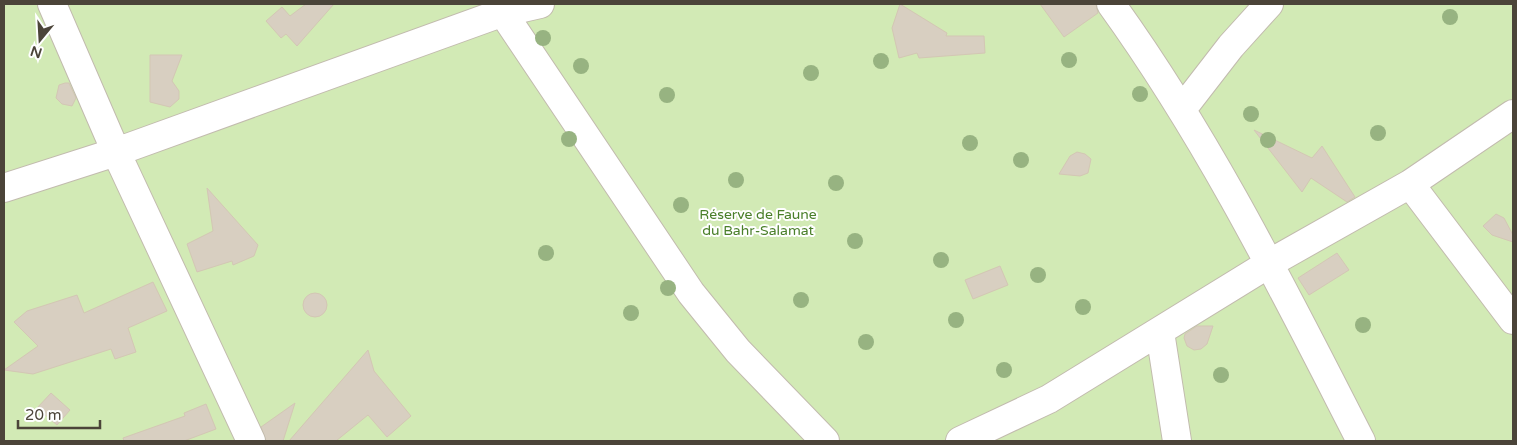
<svg xmlns="http://www.w3.org/2000/svg" width="1517" height="445" font-family="'Varela Round',sans-serif">
	<style>
		.green { fill: #d2eab5 }
		.building { fill: #d8cfc1; stroke: #d3c7b4 }
		.lines { fill: none; stroke-linecap: round; stroke-linejoin: round }
		.minor-casing { stroke: #c2bbae; stroke-width: 30 }
		.minor { stroke: #fff; stroke-width: 28 }
		.tree { fill: #97b381 }
		.labels { text-anchor: middle; stroke-width: 4; stroke-linejoin: round; paint-order: stroke }
		.park-label { font-size: 14px; fill: #4a7f2a; stroke: #fff }
	</style>
	<rect width="100%" height="100%" fill="#f6f3ec"/>
	<path class="green" d="M 4,4 L 1513,4 L 1513,441 L 4,441 Z"/>
	<path class="building" d="M 306,4 L 334,4 L 297,46 L 286,34 L 281,38 L 266,21 L 282,7 L 290,16 Z
		M 900,4 L 947,33 L 946,36 L 984,36 L 985,53 L 919,58 L 917,53 L 899,58 L 892,28 Z
		M 1040,4 L 1096,4 L 1098,13 L 1064,37 Z
		M 150,55 L 182,55 L 172,81 L 179,91 L 179,99 L 170,107 L 150,102 Z
		M 65,83 L 69,83 L 76,98 L 72,106 L 62,104 L 56,98 L 59,85 Z
		M 1254,130 L 1312,158 L 1322,146 L 1355,197 L 1347,202 L 1311,178 L 1302,192 Z
		M 1077,152 L 1085,154 L 1091,159 L 1088,173 L 1080,176 L 1059,174 L 1070,156 Z
		M 207,188 L 258,245 L 254,256 L 233,265 L 232,261 L 197,272 L 187,244 L 213,231 Z
		M 1496,214 L 1504,218 L 1513,235 L 1513,242 L 1492,235 L 1483,226 Z
		M 1337,253 L 1349,270 L 1309,295 L 1298,278 Z
		M 1000,266 L 1008,285 L 973,299 L 965,280 Z
		M 153,282 L 167,311 L 128,328 L 136,352 L 115,359 L 111,349 L 33,374 L 4,370 L 38,346 L 14,322 L 27,311 L 77,295 L 84,313 Z
		M303 305a12 12 0 1 1 24 0a12 12 0 1 1-24 0Z
		M 1197,326 L 1213,326 L 1207,344 L 1201,349 L 1194,350 L 1187,346 L 1184,338 L 1185,334 Z
		M 368,350 L 374,371 L 411,416 L 387,437 L 368,415 L 336,441 L 289,441 Z
		M 51,393 L 70,410 L 57,425 L 37,408 Z
		M 295,403 L 283,441 L 266,441 L 261,427 Z
		M 206,404 L 216,429 L 184,441 L 124,441 L 123,438 L 185,416 L 184,413 Z"/>
	<g class="lines">
		<g class="minor-casing">
			<path id="minor" d="M 52,4 L 116,152 L 251,441
				M 497,4 L 691,293 L 738,351 L 825,441
				M 1111,4 C 1210,141 1284,291 1361,441
				M 1183,108 L 1231,46 L 1269,4
				M 1410,184 L 1513,320
				M 4,188 L 116,152 L 501,13 L 540,4
				M 1160,332 L 1177,441
				M 960,441 L 1049,399 L 1270,263 L 1410,184 L 1513,114"/>
		</g>
		<use href="#minor" class="minor"/>
	</g>
	<g class="tree">
		<circle cx="1450" cy="17" r="8"/>
		<circle cx="543" cy="38" r="8"/>
		<circle cx="1069" cy="60" r="8"/>
		<circle cx="881" cy="61" r="8"/>
		<circle cx="581" cy="66" r="8"/>
		<circle cx="811" cy="73" r="8"/>
		<circle cx="1140" cy="94" r="8"/>
		<circle cx="667" cy="95" r="8"/>
		<circle cx="1251" cy="114" r="8"/>
		<circle cx="1378" cy="133" r="8"/>
		<circle cx="569" cy="139" r="8"/>
		<circle cx="1268" cy="140" r="8"/>
		<circle cx="970" cy="143" r="8"/>
		<circle cx="1021" cy="160" r="8"/>
		<circle cx="736" cy="180" r="8"/>
		<circle cx="836" cy="183" r="8"/>
		<circle cx="681" cy="205" r="8"/>
		<circle cx="855" cy="241" r="8"/>
		<circle cx="546" cy="253" r="8"/>
		<circle cx="941" cy="260" r="8"/>
		<circle cx="1038" cy="275" r="8"/>
		<circle cx="668" cy="288" r="8"/>
		<circle cx="801" cy="300" r="8"/>
		<circle cx="1083" cy="307" r="8"/>
		<circle cx="631" cy="313" r="8"/>
		<circle cx="956" cy="320" r="8"/>
		<circle cx="1363" cy="325" r="8"/>
		<circle cx="866" cy="342" r="8"/>
		<circle cx="1004" cy="370" r="8"/>
		<circle cx="1221" cy="375" r="8"/>
	</g>
	<g class="labels">
		<g class="park-label">
			<text x="758" y="219">Réserve de Faune<tspan x="758" dy="16">du Bahr-Salamat</tspan></text>
		</g>
	</g>
	<rect width="1517" height="445" fill="none" stroke="#4b4439" stroke-width="10"/>
	<g transform="translate(40 40) rotate(198)" stroke="#ffffff" stroke-width="4" paint-order="stroke">
	<path d="M0-4L9 19L0 12L-9 19Z" fill="#4b4439"/>
	<text y="-8" font-size="14" font-weight="bold" text-anchor="middle" fill="#4b4439">N</text>
	</g>
	<path d="M18 420v8h82v-8" fill="none" stroke="#4b4439" stroke-width="2.5"/>
	<text x="25" y="420" font-size="15" fill="#4b4439" stroke="#ffffff" stroke-width="4" paint-order="stroke">20 m</text>
</svg>
